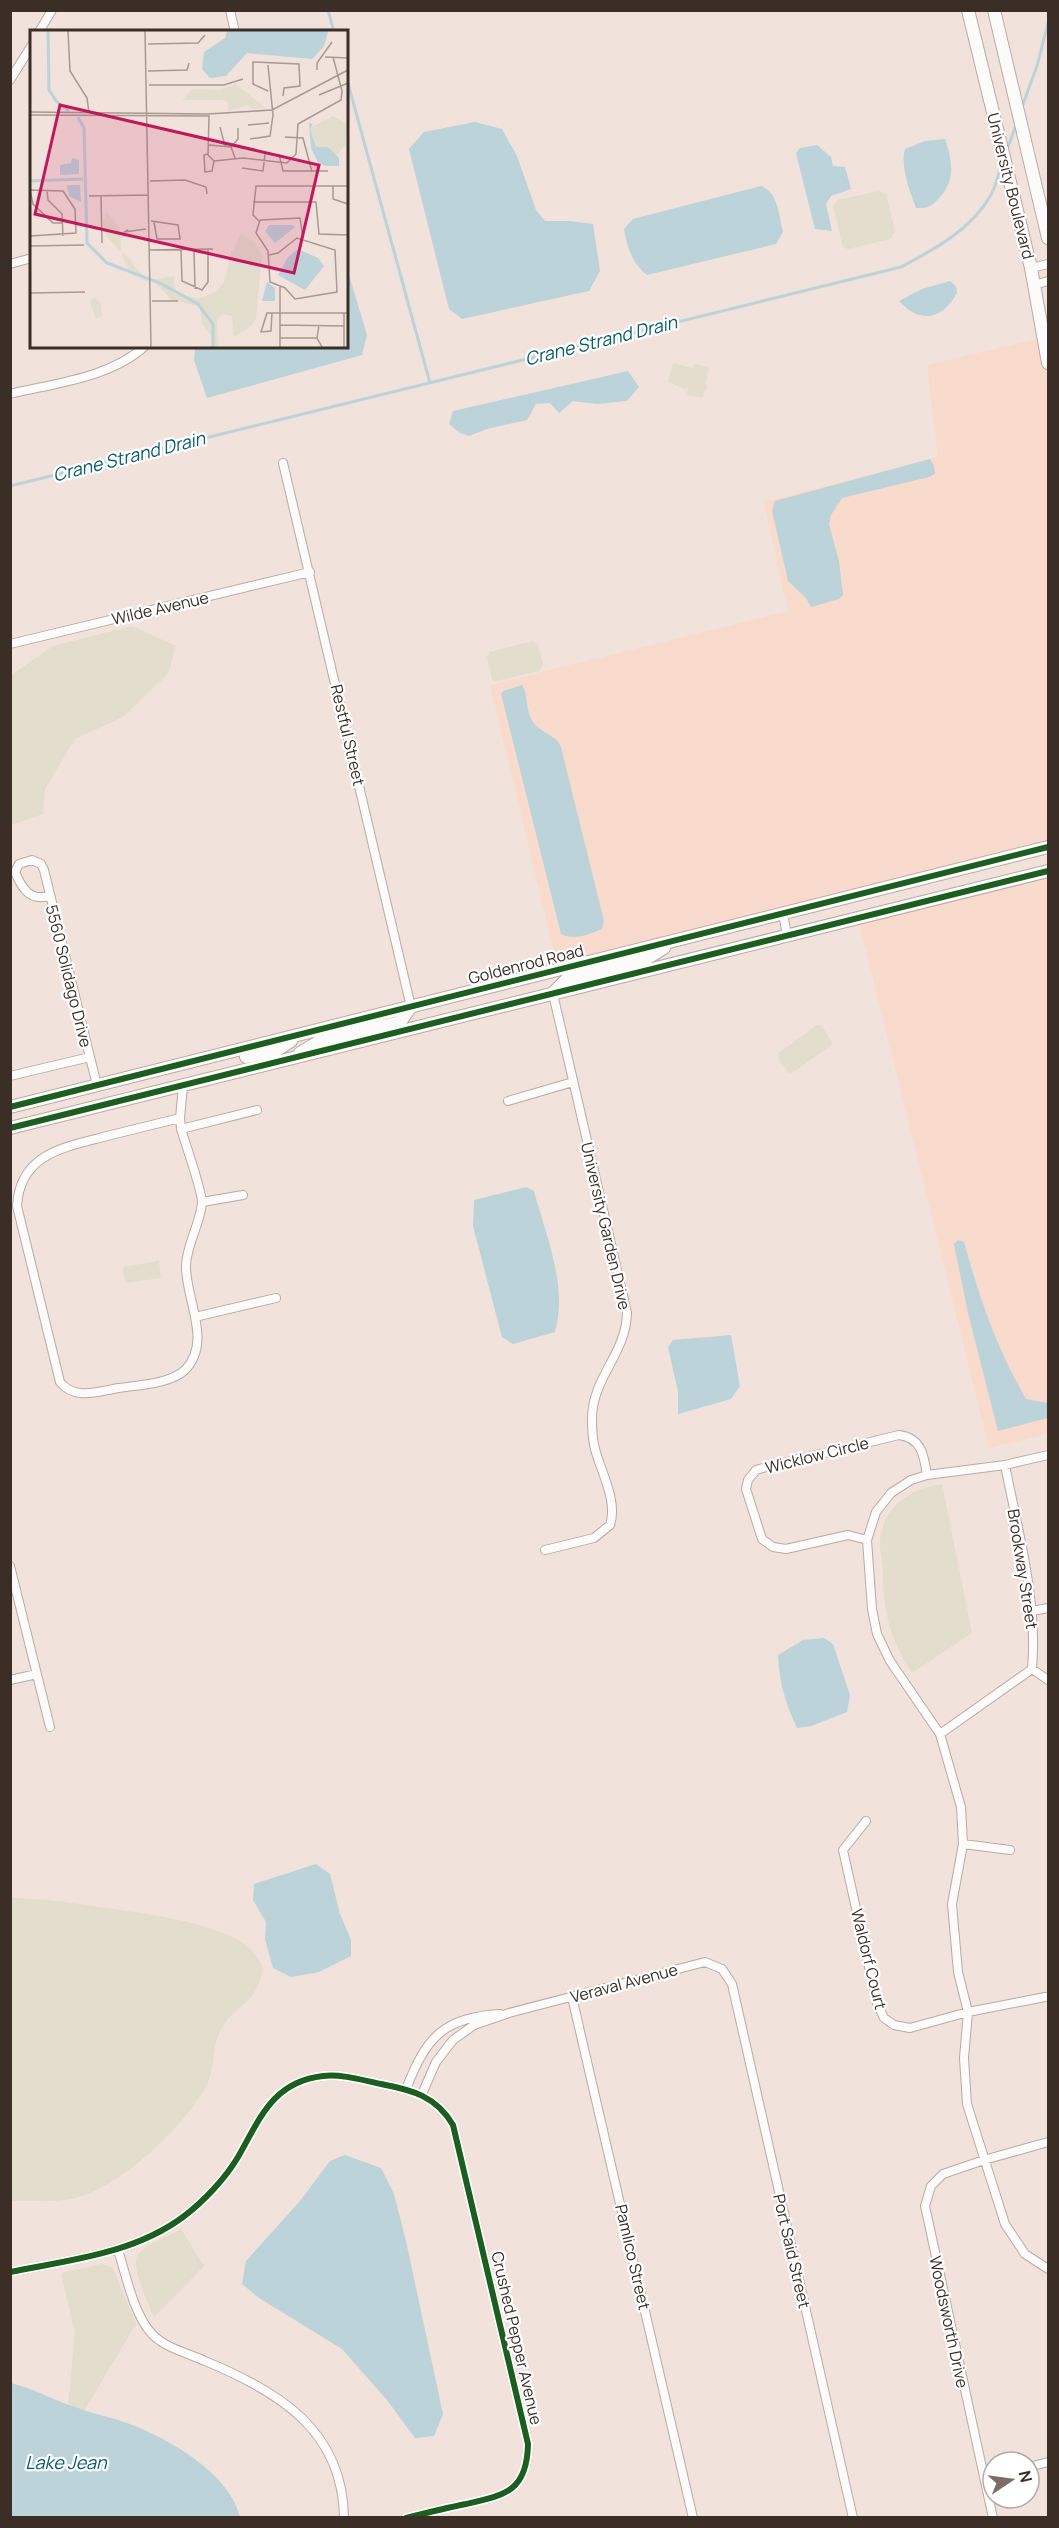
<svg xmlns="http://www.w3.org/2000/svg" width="1059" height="2528" font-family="Manrope,sans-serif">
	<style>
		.built { fill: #f8dbcc }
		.green { fill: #e3ddce }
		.water { fill: #bcd3da }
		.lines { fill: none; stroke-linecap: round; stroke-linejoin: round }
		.stream { stroke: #bcd3da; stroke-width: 3 }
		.street-casing { stroke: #b8aba5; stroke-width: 10 }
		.secondary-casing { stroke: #b8aba5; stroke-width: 14 }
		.street { stroke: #fdfbfa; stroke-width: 8 }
		.secondary { stroke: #fdfbfa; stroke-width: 12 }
		.cycleway-casing { stroke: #fff; stroke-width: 10 }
		.cycleway { stroke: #1b5e20; stroke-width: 6 }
		.labels { text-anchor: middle; stroke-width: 4.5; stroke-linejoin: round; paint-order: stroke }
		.street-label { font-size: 16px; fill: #3b2e27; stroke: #fff }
		.water-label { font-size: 18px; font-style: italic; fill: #065a6c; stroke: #fff }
		.inset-river { fill: none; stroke: #bcd3da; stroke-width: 3 }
		.inset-road { fill: none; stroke: #a89a93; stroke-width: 1.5 }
		.view { fill: #c2185b; fill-opacity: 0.15; stroke: #c2185b; stroke-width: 3 }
		.inset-edge { fill: none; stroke: #3b2e27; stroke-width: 3 }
	</style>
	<rect width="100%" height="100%" fill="#f1e2db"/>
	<path class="built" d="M 1041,338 L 1048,376 L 1048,846 L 558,968 L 490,685 L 788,611 L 764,502 L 938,457 L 927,365 Z
		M 1048,874 L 1048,1434 L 989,1448 L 859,922 Z"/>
	<path class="green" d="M 879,191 L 886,194 L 895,232 L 890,239 L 848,249 L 843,247 L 833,206 L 838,200 Z
		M 673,363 L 693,368 L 694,364 L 709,367 L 705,385 L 707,386 L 702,398 L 687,395 L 688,387 L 684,389 L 668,382 Z
		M 132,626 L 176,646 L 168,674 L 123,717 L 75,739 L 45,789 L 43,814 L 11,825 L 11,675 L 53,646 Z
		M 533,641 L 538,644 L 543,665 L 539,671 L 496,681 L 492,680 L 487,657 L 490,652 Z
		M 817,1025 L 822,1026 L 832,1043 L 831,1046 L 792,1073 L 788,1072 L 778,1058 L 779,1053 Z
		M 159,1261 L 161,1278 L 125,1283 L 123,1267 Z
		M 942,1484 L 972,1633 L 912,1673 C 889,1637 883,1611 883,1569 C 882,1559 880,1550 880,1541 C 883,1506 910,1489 942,1484 Z
		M 11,1898 C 48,1898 83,1905 120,1910 C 158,1916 201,1921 236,1939 C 249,1945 257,1955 263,1968 C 256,2008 236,2001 221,2030 C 210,2050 216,2068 206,2087 C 182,2128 122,2186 75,2198 C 55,2203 31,2200 11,2201 Z
		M 181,2229 L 204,2266 L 154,2317 C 148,2302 129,2266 139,2253 C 148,2243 169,2236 181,2229 Z
		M 102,2264 L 113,2268 L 136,2324 L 84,2411 L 68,2405 L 75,2333 L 61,2273 Z"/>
	<path class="water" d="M 475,122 L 502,129 L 517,156 L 536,210 L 545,221 L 570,221 L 593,224 L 600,271 L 589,291 L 462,319 L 449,309 L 409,149 L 424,132 Z
		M 945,139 C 952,159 956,180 940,197 C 933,205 928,209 916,208 C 910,191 900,167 905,149 L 925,141 Z
		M 817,145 L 831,157 L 833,166 L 845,167 L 851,189 L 831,196 L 826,204 L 832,231 L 815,229 L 796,153 L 800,148 Z
		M 761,186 C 778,192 779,215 783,232 L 776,244 L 647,275 C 632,263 627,247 624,229 L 633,219 Z
		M 347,268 L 367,335 L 362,355 L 207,398 L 194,360 L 195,347 L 346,346 Z
		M 950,281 L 956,286 L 957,293 C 942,320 920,324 899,301 L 922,289 Z
		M 628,371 L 639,387 L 627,401 L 597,404 L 573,401 L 559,413 L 550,403 L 536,404 L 527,420 L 487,429 L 469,436 L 460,433 L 449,424 L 453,411 Z
		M 930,459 L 934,466 L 935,474 L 929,477 L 842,498 L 831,515 L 829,524 L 839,561 L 843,595 L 839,599 L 811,607 L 806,598 L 788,581 L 772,511 L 775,501 Z
		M 522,685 C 529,696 525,710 533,722 C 540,733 557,735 561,747 L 604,921 L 602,929 C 590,934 574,941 561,934 L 501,694 L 503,691 Z
		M 526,1187 L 534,1191 C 546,1236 568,1286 555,1332 L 513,1344 L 502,1337 L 473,1226 L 474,1200 Z
		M 958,1240 L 964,1242 C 980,1299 996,1347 1026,1399 L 1048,1403 L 1048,1418 L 998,1431 L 968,1313 L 954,1244 Z
		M 731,1335 L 740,1386 L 731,1399 L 678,1414 L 678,1392 L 668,1347 L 673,1340 Z
		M 824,1638 L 833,1644 L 850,1695 L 847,1712 L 811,1726 L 797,1728 C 786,1705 779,1682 778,1655 L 803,1640 Z
		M 316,1864 L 330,1874 L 340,1914 L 351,1940 L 351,1956 L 319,1972 L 291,1977 L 273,1968 L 265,1939 L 266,1922 L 253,1900 L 254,1884 Z
		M 345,2155 L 381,2168 L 394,2194 L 406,2241 L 443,2414 L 434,2436 L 415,2438 L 387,2400 L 342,2349 L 259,2298 L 242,2284 L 246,2261 L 300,2201 L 330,2161 Z
		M 11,2383 C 33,2388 53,2400 75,2407 C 88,2412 101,2415 115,2419 C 158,2432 229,2470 240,2517 L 11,2517 Z"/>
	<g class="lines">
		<path class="stream" d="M 328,10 L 334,32
			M 346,76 L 430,383
			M 1022,107 L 1037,66 L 1048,23
			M 1007,150 L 1016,125
			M 10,486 L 901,267 C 935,249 971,230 991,195 C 996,186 998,174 1002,164"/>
		<g class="street-casing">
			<path id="street" d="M 230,10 L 235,32
				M 39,32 L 52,10
				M 10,80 L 32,45
				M 10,264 L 32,258
				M 1031,268 L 1048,264
				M 1034,285 L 1048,281
				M 10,394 C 55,383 110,378 145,346
				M 283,463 L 411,1007
				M 10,644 L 310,572
				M 49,896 C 30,901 22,889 15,872 L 19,864 L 32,860 L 41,864 L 44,870 L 90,1057
				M 783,914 L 787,935
				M 10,1076 L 90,1057 L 97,1085
				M 508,1101 L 573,1082
				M 180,1118 C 156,1124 132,1130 107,1136 C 66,1147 20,1153 17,1206 L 60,1382 C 75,1401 99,1391 119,1388 C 138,1385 170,1384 185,1370 C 213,1341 185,1299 186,1265 C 187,1244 200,1224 202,1203 C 203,1194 185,1142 181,1129 L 180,1118 L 183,1086
				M 181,1129 L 257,1110
				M 202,1202 L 243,1195
				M 195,1317 L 276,1298
				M 1048,1455 L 1005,1465 L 927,1475 L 911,1480 L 891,1493 L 876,1512 L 867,1540 L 872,1609 L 877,1634 L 890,1661 L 940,1734 L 961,1807 L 963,1844 L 952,1904 L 958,1972 L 968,2012 L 964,2058 L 967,2104 L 1005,2224 L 1025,2254 L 1048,2269
				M 867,1540 L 848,1535 L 786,1549 L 773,1547 L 762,1539 L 746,1489 L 748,1480 L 756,1470 L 766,1467 L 899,1435 C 922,1438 924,1456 927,1475
				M 545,1550 L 594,1538 L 610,1525 C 618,1501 601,1472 595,1449 C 593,1441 592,1430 592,1421 C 591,1378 626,1355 627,1313 L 553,994
				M 10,1566 L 50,1727
				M 1032,1611 L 1048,1608
				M 1032,1669 L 1048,1680
				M 10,1680 L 37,1674
				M 940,1734 L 1032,1669 C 1038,1601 1018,1532 1005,1465
				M 866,1821 L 843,1850 L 877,2003 L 884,2018 L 894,2025 L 910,2028 L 968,2012 L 1045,1997
				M 963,1844 L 1010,1850
				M 572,1997 L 693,2518
				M 406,2089 C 426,2038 443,2017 500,2014
				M 422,2094 L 436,2062 L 453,2040 L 474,2025 L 509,2013 L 705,1962 L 722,1969 L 732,1984 L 853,2518
				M 118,2250 C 126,2275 134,2315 152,2334 C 165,2348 188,2353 205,2361 C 278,2391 343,2430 344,2518
				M 10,2272 C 69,2260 133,2254 183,2217 C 203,2202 225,2179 238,2157 C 260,2119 272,2082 323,2076 C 342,2074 362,2080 381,2084 C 412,2090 436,2096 453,2125 L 528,2444 C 527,2491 506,2495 466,2504 C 446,2508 426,2513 406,2518
				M 1029,2467 L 1048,2462
				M 993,2518 L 925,2206 L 931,2186 L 943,2174 L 984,2160 L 1048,2142"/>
		</g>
		<g class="secondary-casing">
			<path id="secondary" d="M 968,10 L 1031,268 L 1048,363
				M 994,10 L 1048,238
				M 554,992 L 566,980 L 646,959 L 664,948
				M 300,1053 L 320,1041 L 400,1022 L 411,1007
				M 246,1057 L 277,1050 L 291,1041
				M 10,1107 L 1048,847
				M 10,1128 L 1048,871"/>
		</g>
		<use href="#street" class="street"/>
		<use href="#secondary" class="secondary"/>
		<g class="cycleway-casing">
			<path id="cycleway" d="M 10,1107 L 1048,847
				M 10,1128 L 1048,871
				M 10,2272 C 69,2260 133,2254 183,2217 C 203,2202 225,2179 238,2157 C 260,2119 272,2082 323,2076 C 342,2074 362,2080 381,2084 C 412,2090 436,2096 453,2125 L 528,2444 C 527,2491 506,2495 466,2504 C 446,2508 426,2513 406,2518"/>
		</g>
		<use href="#cycleway" class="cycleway"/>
	</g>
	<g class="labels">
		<g class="street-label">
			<text transform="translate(1011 186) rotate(76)" y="6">University Boulevard</text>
			<text transform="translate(160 608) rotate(-13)" y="6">Wilde Avenue</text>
			<text transform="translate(348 735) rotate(77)" y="6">Restful Street</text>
			<text transform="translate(526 964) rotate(-14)" y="6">Goldenrod Road</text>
			<text transform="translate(69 976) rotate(76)" y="6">5560 Solidago Drive</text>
			<text transform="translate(606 1226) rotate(77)" y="6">University Garden Drive</text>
			<text transform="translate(817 1455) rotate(-14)" y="6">Wicklow Circle</text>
			<text transform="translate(1023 1569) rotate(81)" y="6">Brookway Street</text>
			<text transform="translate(869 1959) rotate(76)" y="6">Waldorf Court</text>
			<text transform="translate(624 1983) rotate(-15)" y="6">Veraval Avenue</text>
			<text transform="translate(792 2251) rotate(77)" y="6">Port Said Street</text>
			<text transform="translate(633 2257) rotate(77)" y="6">Pamlico Street</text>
			<text transform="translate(949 2322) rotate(78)" y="6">Woodsworth Drive</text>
			<text transform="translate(517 2338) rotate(77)" y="6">Crushed Pepper Avenue</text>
		</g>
		<g class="water-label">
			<text transform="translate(601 341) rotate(-14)" y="6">Crane Strand Drain</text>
			<text transform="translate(129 457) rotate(-14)" y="6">Crane Strand Drain</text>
			<text x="66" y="2469">Lake Jean</text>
		</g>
	</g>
	<g transform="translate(30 30)">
		<rect width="318" height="318" fill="#f1e2db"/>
		<path d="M 206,54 L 236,78 L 223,79 L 218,75 L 198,81 L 198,72 L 193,70 L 152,70 L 163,59 L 190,60 ZM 303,86 L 318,95 L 318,111 L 307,125 L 286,117 L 280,98 ZM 76,181 L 90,198 L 91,222 L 77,207 L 73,194 ZM 211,204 L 224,212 L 232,225 L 226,288 L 222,295 L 204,307 L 202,286 L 193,284 L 187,291 L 188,317 L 184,317 L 183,307 L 172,294 L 170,277 L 141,269 L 122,250 L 144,246 L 145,264 L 157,267 L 169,268 L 186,262 L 194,252 L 201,224 ZM 91,223 L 95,224 L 119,253 L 100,243 ZM 64,267 L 71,273 L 72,286 L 66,289 L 60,273 Z" fill="#e3ddce"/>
		<path d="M 197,1 L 297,1 L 298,2 L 294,16 L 282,29 L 217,23 L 196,46 L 180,48 L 172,39 L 174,22 L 195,8 ZM 279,93 L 283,94 L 280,99 L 286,117 L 298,117 L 309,128 L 309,136 L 295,136 L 288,132 L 281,118 ZM 42,128 L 49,130 L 49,144 L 30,145 L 30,135 L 41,133 ZM 37,155 L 50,155 L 51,172 L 39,166 ZM 239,195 L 263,195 L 265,197 L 245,213 L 235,201 ZM 268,219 L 288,228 L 294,236 L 275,260 L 248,245 L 258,227 ZM 237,252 L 245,258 L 245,271 L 232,271 Z" fill="#bcd3da"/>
		<path class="inset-river" d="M 18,1 L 19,60 L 27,72 L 39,81M 48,87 L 54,98 L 57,213 L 77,233 L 130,253 L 168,274 L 183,294 L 183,317M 0,151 L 53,149"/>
		<path class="inset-road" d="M 38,1 L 40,41 L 57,68 L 59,83M 115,1 L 121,317M 118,14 L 168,13 L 175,5M 295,27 L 318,28M 287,40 L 287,33 L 302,12M 118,41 L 157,40 L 159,33M 119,55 L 194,55 L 213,49M 238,61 L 223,54 L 223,32 L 269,34 L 270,56 L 254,58 L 253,66M 289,65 L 318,53M 0,82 L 178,84M 178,84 L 242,80 L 318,40M 0,85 L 179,86 L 178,125 L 184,131 L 213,128 L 257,133 L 266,124 L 268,94 L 311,70 L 312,61 L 303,27M 218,95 L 239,93M 190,97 L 195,116M 255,107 L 273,108 L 282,142M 220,109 L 240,106 L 243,85 L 238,35M 179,115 L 201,117 L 205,128M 201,117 L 208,109 L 208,98M 178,124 L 174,125 L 175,142 L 182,141 L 184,131M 249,124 L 253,141 L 298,141M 212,138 L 233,141 L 235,124M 120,151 L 155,150 L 176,157 L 177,164M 303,156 L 303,169 L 318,174M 0,160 L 33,161 L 45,179 L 46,203 L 0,206M 0,160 L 3,174 L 23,193 L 33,193M 17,160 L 18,170 L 32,184 L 33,206M 71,165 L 72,213M 59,166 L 118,165M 223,172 L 286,172 L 289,204 L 318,205M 230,190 L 226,203 L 238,221 L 240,252 L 255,258 L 265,269 L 307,262 L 305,220 L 267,208 L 248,223 L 239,225M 230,190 L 270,188 L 273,208M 121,191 L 148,195 L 150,209 L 127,209 L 124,192M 229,191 L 223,185 L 226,156 L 318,156M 98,200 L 94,202 L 116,199M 0,216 L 54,215M 119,220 L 183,219M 151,220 L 152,251 L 172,260 L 178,252 L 178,219M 164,220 L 165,259M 0,263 L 55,262M 122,271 L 148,271M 242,283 L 241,301 L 231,302 L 237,283 L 318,283M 314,283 L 314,317M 250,295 L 314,296M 289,295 L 287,308 L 292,317M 250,308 L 287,308M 250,317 L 250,257"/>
		<path class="view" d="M 30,75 L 289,135 L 264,243 L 5,184 Z"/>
		<rect width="318" height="318" class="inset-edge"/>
	</g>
	<rect width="1059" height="2528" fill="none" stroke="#3b2e27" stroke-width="24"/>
	<g transform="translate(1011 2480) rotate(77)"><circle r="28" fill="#ffffff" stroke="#b1aba9" stroke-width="1.5"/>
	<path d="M0-4.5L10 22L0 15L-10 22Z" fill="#7b6d66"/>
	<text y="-9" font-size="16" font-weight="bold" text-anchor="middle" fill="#3b2e27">N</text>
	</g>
</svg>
